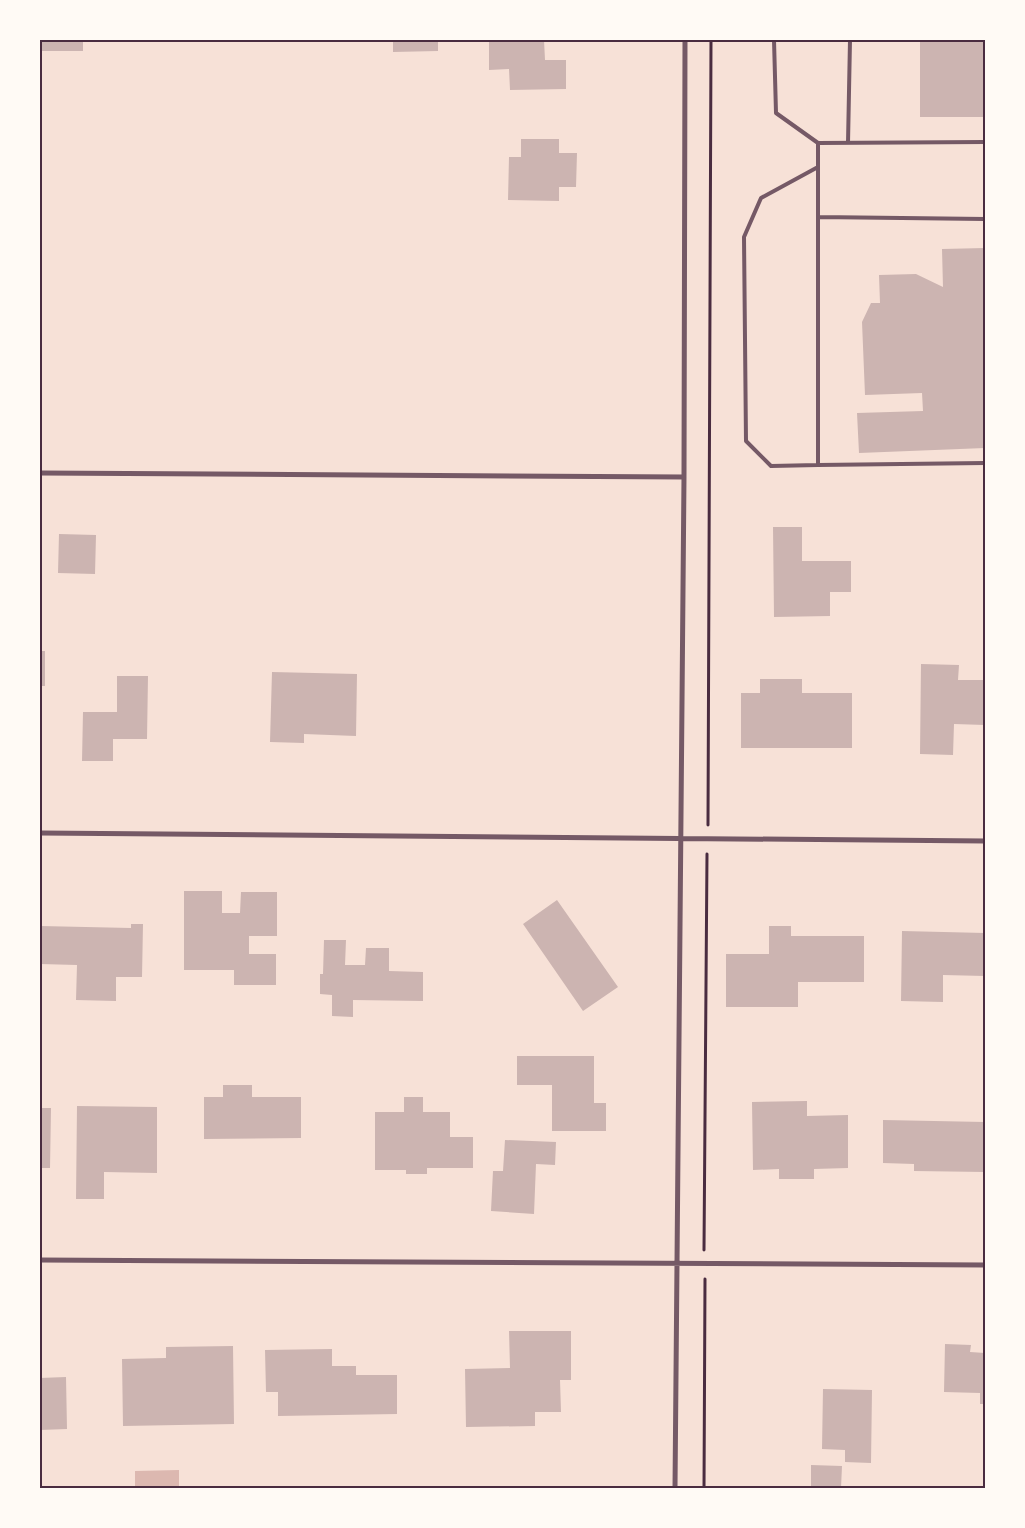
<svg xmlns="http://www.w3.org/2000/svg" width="1025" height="1528" font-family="'Fira Sans',sans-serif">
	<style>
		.water { fill: #dcb8b0 }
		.building { fill: #ccb4b1 }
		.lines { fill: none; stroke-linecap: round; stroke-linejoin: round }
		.path { stroke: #4a2c40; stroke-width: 3 }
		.service { stroke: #755966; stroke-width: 4 }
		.minor { stroke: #755966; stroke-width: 5 }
		.neatline { fill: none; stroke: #4a2c40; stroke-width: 2 }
	</style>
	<rect width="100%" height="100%" fill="#f7e1d7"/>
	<path class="water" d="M 179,1470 L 179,1488 L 135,1488 L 135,1471 Z"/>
	<path class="building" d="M 40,40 L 83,40 L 83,51 L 40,51 Z
		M 393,40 L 438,40 L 438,51 L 393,52 Z
		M 489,40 L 544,40 L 545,60 L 566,60 L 566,89 L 510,90 L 509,69 L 489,70 Z
		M 920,40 L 985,40 L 985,117 L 920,117 Z
		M 521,139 L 559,139 L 559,153 L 577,153 L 576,187 L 559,187 L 559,201 L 508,200 L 509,157 L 521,157 Z
		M 985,248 L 985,448 L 859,453 L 857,413 L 923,411 L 922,393 L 865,395 L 862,322 L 871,303 L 880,303 L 879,275 L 916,274 L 943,287 L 942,249 Z
		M 773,527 L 802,527 L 802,561 L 851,561 L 851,592 L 830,592 L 830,616 L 774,617 Z
		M 59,534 L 96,535 L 95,574 L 58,573 Z
		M 40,651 L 45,651 L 45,686 L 40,686 Z
		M 921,664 L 959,665 L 958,680 L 985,680 L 985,725 L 954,724 L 953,755 L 920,754 Z
		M 272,672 L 357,674 L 356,736 L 304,734 L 304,743 L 270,742 Z
		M 117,676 L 148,676 L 147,739 L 113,739 L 113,761 L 82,761 L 83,712 L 117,712 Z
		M 760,679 L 802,679 L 802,693 L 852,693 L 852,748 L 741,748 L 741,693 L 760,693 Z
		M 184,891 L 222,891 L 222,913 L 240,913 L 241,892 L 277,892 L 277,936 L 249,936 L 249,954 L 276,954 L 276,985 L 234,985 L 234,970 L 184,970 Z
		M 557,900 L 618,987 L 583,1011 L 523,924 Z
		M 131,924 L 143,924 L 142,977 L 116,977 L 116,1001 L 76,1000 L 77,965 L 40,964 L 40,926 L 131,928 Z
		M 769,926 L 791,926 L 791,936 L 864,936 L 864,982 L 798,982 L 798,1007 L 726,1007 L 726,954 L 769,954 Z
		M 902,931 L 985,933 L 985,976 L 943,975 L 943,1002 L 901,1001 Z
		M 324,940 L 346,940 L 345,965 L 365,965 L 366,948 L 389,948 L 389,971 L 423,972 L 423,1001 L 353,1000 L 353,1017 L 332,1016 L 332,995 L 320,994 L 320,974 L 323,974 Z
		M 517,1056 L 594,1056 L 594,1103 L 606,1103 L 606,1131 L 552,1131 L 552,1085 L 517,1085 Z
		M 223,1085 L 252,1085 L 252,1097 L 301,1097 L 301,1138 L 204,1139 L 204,1097 L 223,1097 Z
		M 404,1097 L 423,1097 L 423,1112 L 450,1112 L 450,1137 L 473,1137 L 473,1168 L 427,1168 L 427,1174 L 406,1174 L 406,1170 L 375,1170 L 375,1112 L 404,1112 Z
		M 807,1101 L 807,1116 L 848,1115 L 848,1168 L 814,1169 L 814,1179 L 779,1179 L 779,1169 L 753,1170 L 752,1102 Z
		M 77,1106 L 157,1107 L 157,1173 L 104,1172 L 104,1199 L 76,1199 Z
		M 40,1108 L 51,1108 L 50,1168 L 40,1168 Z
		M 883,1120 L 985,1122 L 985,1172 L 914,1171 L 914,1164 L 883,1163 Z
		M 505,1140 L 556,1142 L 555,1165 L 536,1164 L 534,1214 L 491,1211 L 493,1171 L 503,1171 Z
		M 509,1331 L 571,1331 L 571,1380 L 560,1380 L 561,1412 L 535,1412 L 535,1426 L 466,1427 L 465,1369 L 510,1368 Z
		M 945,1344 L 971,1345 L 970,1352 L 985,1353 L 985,1404 L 980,1404 L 980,1393 L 944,1392 Z
		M 233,1346 L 234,1424 L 123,1426 L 122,1359 L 166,1358 L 166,1347 Z
		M 332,1349 L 332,1366 L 356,1366 L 356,1375 L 397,1375 L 397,1414 L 278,1416 L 278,1392 L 266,1392 L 265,1350 Z
		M 66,1377 L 67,1429 L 40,1430 L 40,1378 Z
		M 823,1389 L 872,1390 L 871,1463 L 845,1462 L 845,1450 L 822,1449 Z
		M 811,1465 L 842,1466 L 841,1488 L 811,1488 Z"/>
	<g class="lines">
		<path class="path" d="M 708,825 L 711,40
			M 704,1250 L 707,854
			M 704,1488 L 705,1279"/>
		<path class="service" d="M 774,40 L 776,113 L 818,143 L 985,142
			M 818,143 L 818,465 L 985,463
			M 848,143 L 850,40
			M 818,167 L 761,198 L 744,237 L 746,441 L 771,466 L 818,465
			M 818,217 L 985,219"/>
		<path class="minor" d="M 40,473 L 684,477
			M 40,833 L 985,841
			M 40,1260 L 985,1265
			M 675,1488 L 684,477 L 685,40"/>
	</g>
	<rect width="1025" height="1528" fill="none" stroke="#fffaf5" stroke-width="82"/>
	<rect x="41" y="41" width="943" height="1446" class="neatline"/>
</svg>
